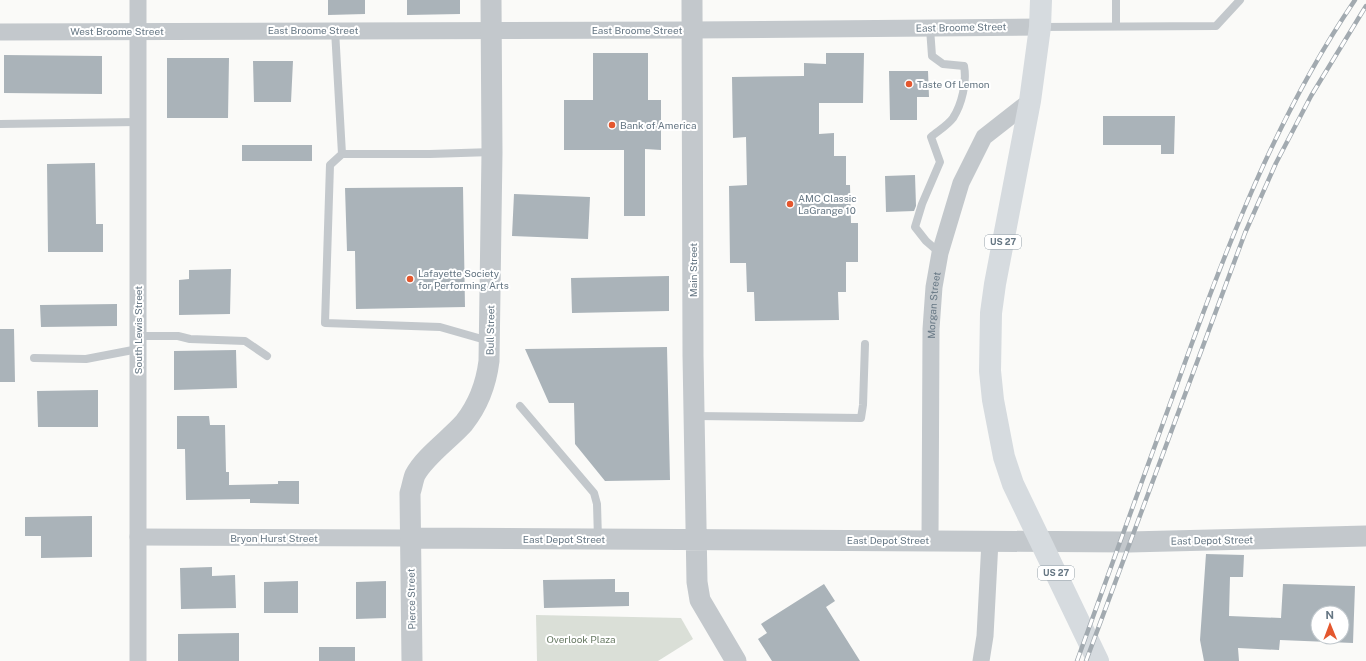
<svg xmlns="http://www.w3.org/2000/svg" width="1366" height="661" font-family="'Public Sans',sans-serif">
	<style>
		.green { fill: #dadfd7 }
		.building { fill: #aab3b9; fill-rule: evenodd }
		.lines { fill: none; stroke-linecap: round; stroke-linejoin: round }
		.service { stroke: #c3c8cc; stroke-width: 8 }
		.minor { stroke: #c3c8cc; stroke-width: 17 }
		.tertiary { stroke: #c3c8cc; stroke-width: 21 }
		.trunk { stroke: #d6dbdf; stroke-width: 22 }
		.rail-casing { stroke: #a2aab0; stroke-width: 4.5 }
		.rail { stroke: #fff; stroke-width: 3; stroke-dasharray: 9; stroke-linecap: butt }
		.poi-dot { fill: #e4572e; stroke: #fff; stroke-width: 1.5 }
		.labels { text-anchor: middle; stroke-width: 4; stroke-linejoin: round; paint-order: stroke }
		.shield { fill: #fff; stroke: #939fa8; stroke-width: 1 }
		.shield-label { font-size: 9px; font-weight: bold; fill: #657683 }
		.street-label { font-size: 10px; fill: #657683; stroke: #fff }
		.poi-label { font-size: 10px; fill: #657683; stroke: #fff; text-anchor: start }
		.park-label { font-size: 10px; fill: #687a64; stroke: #fff }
	</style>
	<rect width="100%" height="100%" fill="#fafaf8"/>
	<path class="green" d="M 536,615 L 681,618 L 693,639 L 658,661 L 537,661 Z"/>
	<path class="building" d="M 328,0 L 365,0 L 365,14 L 328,15 Z
		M 407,0 L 460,0 L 460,14 L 407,15 Z
		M 593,53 L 648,53 L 648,100 L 661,100 L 661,150 L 645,149 L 645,216 L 624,216 L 624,150 L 564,150 L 564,100 L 593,100 Z
		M 826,53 L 864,53 L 863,103 L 819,103 L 819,134 L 834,133 L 834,156 L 846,156 L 846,185 L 850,185 L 851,223 L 858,223 L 858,262 L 846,262 L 846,292 L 838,292 L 839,320 L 755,321 L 754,292 L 747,292 L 746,263 L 730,263 L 729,186 L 747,185 L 746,137 L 733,138 L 732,77 L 804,76 L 804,63 L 826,64 Z
		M 4,55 L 102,56 L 102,94 L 4,93 Z
		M 167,58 L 229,58 L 228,118 L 167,118 Z
		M 253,61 L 293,61 L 291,102 L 254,102 Z
		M 889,71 L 928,71 L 929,97 L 917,97 L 917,120 L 890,120 Z
		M 1103,116 L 1175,116 L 1174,154 L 1161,154 L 1161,145 L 1103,145 Z
		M 242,145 L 312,145 L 312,161 L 242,161 Z
		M 95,163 L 96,224 L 103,224 L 103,252 L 48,252 L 47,164 Z
		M 915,175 L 916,206 L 914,211 L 886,212 L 885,176 Z
		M 463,187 L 465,307 L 356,309 L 355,251 L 347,251 L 345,188 Z
		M 514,194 L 590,197 L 588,239 L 512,236 Z
		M 231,269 L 230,314 L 179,315 L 179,280 L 189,279 L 189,270 Z
		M 669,276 L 669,311 L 572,313 L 571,278 Z
		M 117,304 L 117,326 L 41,327 L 40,305 Z
		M 0,329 L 14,329 L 15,382 L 0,382 Z
		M 667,347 L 670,480 L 605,481 L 575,444 L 574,403 L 549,403 L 525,349 Z
		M 236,350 L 237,388 L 174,390 L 174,351 Z
		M 98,390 L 98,427 L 38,427 L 37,391 Z
		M 177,416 L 209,416 L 210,425 L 225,425 L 226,472 L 229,472 L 229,485 L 278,484 L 278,481 L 299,481 L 299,504 L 250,503 L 250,499 L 186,500 L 185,449 L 177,449 Z
		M 92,516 L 92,557 L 41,558 L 41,536 L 25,536 L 25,517 Z
		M 1206,554 L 1244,555 L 1243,577 L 1230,577 L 1229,616 L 1281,618 L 1283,584 L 1355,586 L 1353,643 L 1280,640 L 1279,650 L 1238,648 L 1239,661 L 1204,661 L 1200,640 ZM 1318,613 L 1342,613 L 1342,637 L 1318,637 Z
		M 212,567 L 212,576 L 235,575 L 236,608 L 181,609 L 180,568 Z
		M 615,579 L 615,592 L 629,592 L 629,606 L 544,608 L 543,580 Z
		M 298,581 L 298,613 L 264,613 L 264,582 Z
		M 386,581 L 386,618 L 356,619 L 356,582 Z
		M 824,584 L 835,601 L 826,607 L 860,661 L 772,661 L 758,639 L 767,633 L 761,624 Z
		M 239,633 L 239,661 L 178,661 L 178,634 Z
		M 319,647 L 355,647 L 355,661 L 319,661 Z"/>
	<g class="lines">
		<path class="service" d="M 1116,0 L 1116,26
			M 1041,27 L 1216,26 L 1240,0
			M 930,28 L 932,56 L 943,64 L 964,66 C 967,82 962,104 953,118 C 948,125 938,131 931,137 L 940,162 L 922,204 L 915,227 L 926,241 L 940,253
			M 335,30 L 342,154 L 330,165 L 325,323 L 440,327 L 489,341
			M 0,124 L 138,122
			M 342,154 L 430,154 L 492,152
			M 138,336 L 178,336 L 190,339 L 245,341 L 267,356
			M 34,358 L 86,359 L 138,349
			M 520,406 L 594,493 L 597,504 L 598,539
			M 695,416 L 861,418 L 863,405 L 865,344"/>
		<g class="minor">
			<path d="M 0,32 L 692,30 L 1040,27"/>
			<path d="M 138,537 L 411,538"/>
			<path id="s1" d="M 930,540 L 931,329 L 934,287 L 940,253 L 961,183 L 984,137 L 1030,101"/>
			<path d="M 138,661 L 138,0"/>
			<path d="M 981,661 L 985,636 L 990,541"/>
		</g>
		<path class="tertiary" d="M 692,0 L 693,355 L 697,582 L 700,600 L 736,661
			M 411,538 L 1129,542 L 1366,536
			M 412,661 L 410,493 C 412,487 413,480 415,475 C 424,457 451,438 464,423 C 479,404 486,385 489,361 L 492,152 L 491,0"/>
		<path class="trunk" d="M 1041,0 L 1040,27 L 1030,101 L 995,284 L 991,313 L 990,371 L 993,400 L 1004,457 L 1013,484 L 1098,661"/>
		<g class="rail-casing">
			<path id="rail" d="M 1077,661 C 1111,567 1145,473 1179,379 C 1226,248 1276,116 1355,0
				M 1086,661 L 1245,233 L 1276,163 L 1311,96 L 1366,6"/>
		</g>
		<use href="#rail" class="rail"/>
	</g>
	<g class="poi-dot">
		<circle cx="909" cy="84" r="4"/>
		<circle cx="612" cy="125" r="4"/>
		<circle cx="790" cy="204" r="4"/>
		<circle cx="410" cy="279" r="4"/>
	</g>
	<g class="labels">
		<g class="shield">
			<rect x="985" y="235" width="36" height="14" rx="3"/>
			<rect x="1038" y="566" width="36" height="14" rx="3"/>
		</g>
		<g class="shield-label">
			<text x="1003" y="245">US 27</text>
			<text x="1056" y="576">US 27</text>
		</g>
		<g class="street-label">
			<text transform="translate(961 27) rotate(-1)" y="4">East Broome Street</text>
			<text x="313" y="34">East Broome Street</text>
			<text x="637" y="34">East Broome Street</text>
			<text x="117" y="35">West Broome Street</text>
			<text transform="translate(693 270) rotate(-90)" y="4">Main Street</text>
			<text dy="4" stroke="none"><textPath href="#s1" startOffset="235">Morgan Street</textPath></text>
			<text transform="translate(138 330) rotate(-90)" y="4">South Lewis Street</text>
			<text transform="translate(490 330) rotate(-89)" y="4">Bull Street</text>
			<text x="274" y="542">Bryon Hurst Street</text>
			<text x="564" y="543">East Depot Street</text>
			<text x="888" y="544">East Depot Street</text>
			<text transform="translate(1212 540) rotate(-1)" y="4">East Depot Street</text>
			<text transform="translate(411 599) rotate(-91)" y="4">Pierce Street</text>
		</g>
		<g class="poi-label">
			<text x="917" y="88">Taste Of Lemon</text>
			<text x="620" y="129">Bank of America</text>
			<text x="798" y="202">AMC Classic<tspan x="798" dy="12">LaGrange 10</tspan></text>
			<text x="418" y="277">Lafayette Society<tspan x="418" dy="12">for Performing Arts</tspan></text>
		</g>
		<g class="park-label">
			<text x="581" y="643">Overlook Plaza</text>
		</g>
	</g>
	<g transform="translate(1330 625) rotate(359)"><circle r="19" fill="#ffffff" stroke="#c1c8cd"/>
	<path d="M0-3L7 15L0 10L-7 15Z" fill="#e4572e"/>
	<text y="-6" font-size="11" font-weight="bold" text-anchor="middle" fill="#657683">N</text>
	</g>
</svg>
